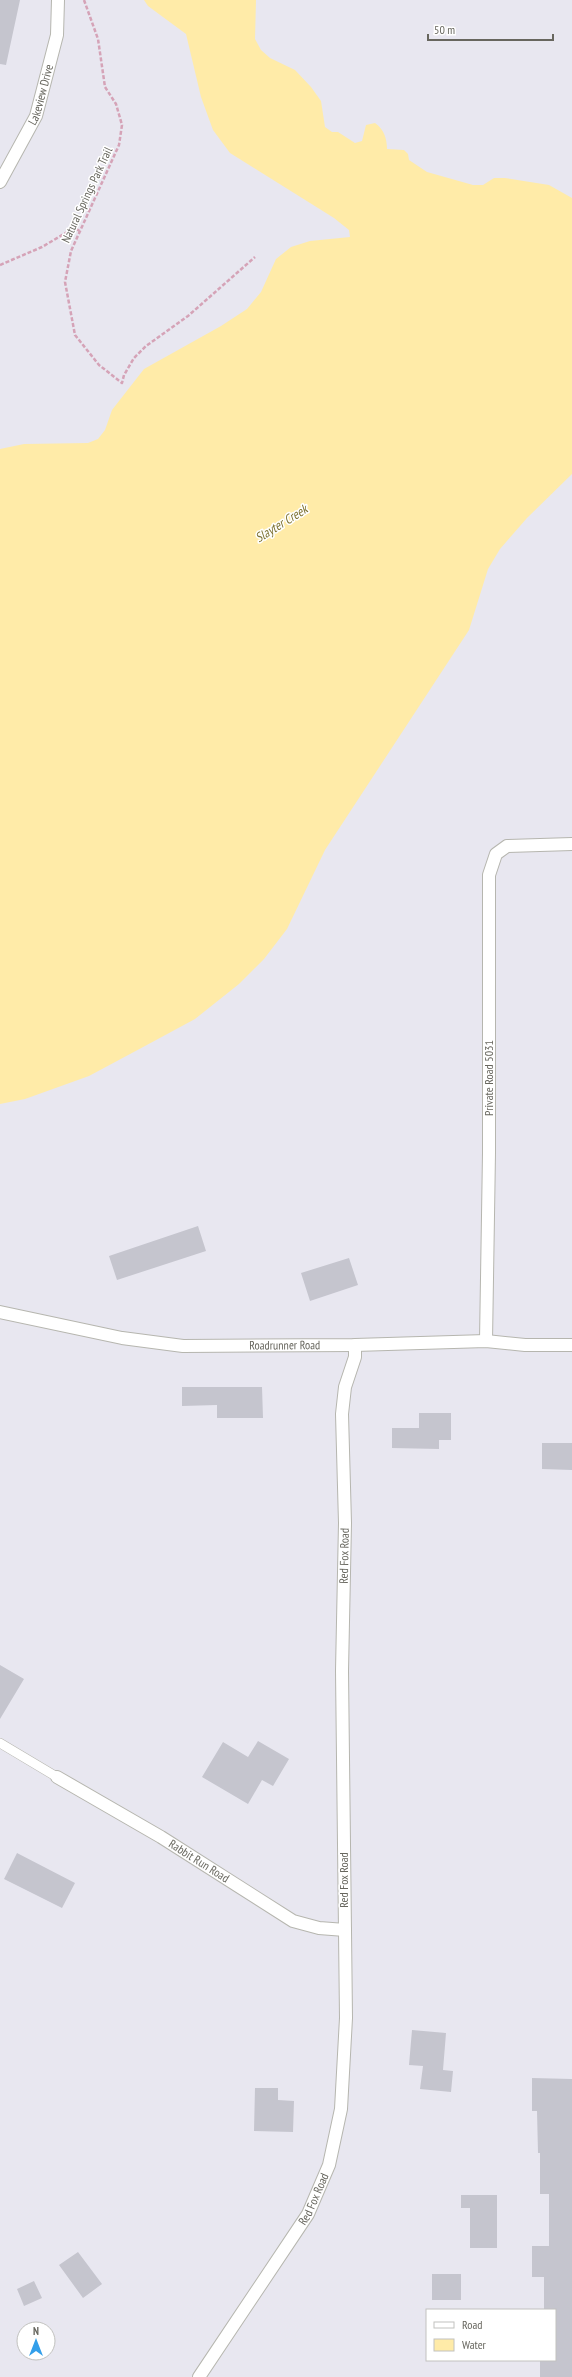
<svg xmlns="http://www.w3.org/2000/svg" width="572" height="2377" font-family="'PT Sans Narrow',sans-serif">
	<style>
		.water { fill: #ffeba8 }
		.building { fill: #c5c5ce }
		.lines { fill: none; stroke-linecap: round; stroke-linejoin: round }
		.lane-casing { stroke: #b6b6af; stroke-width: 10 }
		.street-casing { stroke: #b6b6af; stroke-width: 14 }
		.path { stroke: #d5a3b7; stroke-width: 2.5; stroke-dasharray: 4 2; stroke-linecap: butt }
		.lane { stroke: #fff; stroke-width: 9 }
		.street { stroke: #fff; stroke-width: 12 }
		.labels { text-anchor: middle; stroke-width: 3; stroke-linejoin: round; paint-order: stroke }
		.street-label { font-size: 12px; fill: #67665e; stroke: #fff }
		.water-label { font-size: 13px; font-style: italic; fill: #7d7232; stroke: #fff }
	</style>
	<rect width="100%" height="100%" fill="#e8e7f0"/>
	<path class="water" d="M 144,0 L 256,0 L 255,39 L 261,50 L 270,58 L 295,70 L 311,87 L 321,101 L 325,127 L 332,132 L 338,132 L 355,143 L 362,141 L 366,125 L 375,123 C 384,129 387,139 387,149 L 404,150 L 408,154 L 409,160 L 427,172 L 473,185 L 483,185 L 494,178 L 505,178 L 549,185 L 572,198 L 572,474 L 527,518 L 500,549 L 488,569 L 469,630 L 325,850 L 287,929 L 264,959 L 239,984 L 195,1019 L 145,1046 L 89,1076 L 25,1099 L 0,1104 L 0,449 L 24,444 L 88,443 L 98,439 L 105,430 L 112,410 L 144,369 L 221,326 L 247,309 L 261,292 L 276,259 L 291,247 L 310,241 L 350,237 L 349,230 L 334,218 L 230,153 L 213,130 L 201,97 L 186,34 L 148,6 Z"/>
	<path class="building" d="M 0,0 L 20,0 L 6,65 L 0,64 Z
		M 198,1226 L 206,1251 L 117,1280 L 109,1256 Z
		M 349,1258 L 358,1285 L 310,1301 L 301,1273 Z
		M 182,1387 L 262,1387 L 263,1418 L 217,1418 L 217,1405 L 182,1406 Z
		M 419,1413 L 451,1413 L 451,1440 L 439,1440 L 439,1449 L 392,1448 L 392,1428 L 419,1428 Z
		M 542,1443 L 572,1443 L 572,1470 L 542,1469 Z
		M 0,1665 L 24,1679 L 0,1719 Z
		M 258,1741 L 289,1759 L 273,1786 L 262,1780 L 248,1804 L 202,1777 L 223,1742 L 248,1757 Z
		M 17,1853 L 75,1883 L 62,1908 L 4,1879 Z
		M 412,2030 L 446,2033 L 443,2070 L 453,2071 L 451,2092 L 420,2089 L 423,2066 L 409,2065 Z
		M 532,2078 L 572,2079 L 572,2377 L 540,2377 L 540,2360 L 555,2360 L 555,2310 L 544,2310 L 544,2277 L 532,2277 L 532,2246 L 549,2246 L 549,2194 L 540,2194 L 540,2153 L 538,2153 L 537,2111 L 532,2111 Z
		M 255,2088 L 278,2088 L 278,2100 L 294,2101 L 293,2132 L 254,2131 Z
		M 461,2195 L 497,2195 L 497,2248 L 470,2248 L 470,2208 L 461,2208 Z
		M 78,2252 L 102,2284 L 83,2298 L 59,2265 Z
		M 432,2274 L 461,2274 L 461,2300 L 432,2300 Z
		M 34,2281 L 42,2298 L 24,2306 L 17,2289 Z"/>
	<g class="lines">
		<g class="lane-casing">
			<path id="lane" d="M 0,1743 L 57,1777"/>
		</g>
		<g class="street-casing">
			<g id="street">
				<path id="s1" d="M 0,182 L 36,116 L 57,35 L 58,0"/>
				<path id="s2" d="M 0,1312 L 122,1338 L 183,1346 L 355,1345 L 486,1341 L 525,1345 L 572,1345"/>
				<path d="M 486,1341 L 489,1153 L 489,875 L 496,854 L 507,846 L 572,844"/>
				<path id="s3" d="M 57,1777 L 161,1837 L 293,1921 L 319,1928 L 345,1930"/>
				<path id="s4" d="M 199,2377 L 308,2214 L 329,2165 L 341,2109 L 346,2018 L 342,1671 L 345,1523 L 342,1414 L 345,1387 L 355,1357 L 355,1345"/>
			</g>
		</g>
		<path class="path" d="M 84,0 L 98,39 L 105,87 L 116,104 L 122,125 L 119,145 L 71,251 L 65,282 L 75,335 L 99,365 L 122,383 L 124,375 L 134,358 L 146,346 L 188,316 L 255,257
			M 0,265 L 42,247 L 69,231 L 76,229 L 80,231"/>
		<use href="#lane" class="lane"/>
		<use href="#street" class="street"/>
	</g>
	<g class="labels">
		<g class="street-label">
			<text dy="4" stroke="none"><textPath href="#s1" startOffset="97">Lakeview Drive</textPath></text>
			<text transform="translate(87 195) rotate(-65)" y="4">Natural Springs Park Trail</text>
			<text transform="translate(489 1078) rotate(-90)" y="4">Private Road 5031</text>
			<text dy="4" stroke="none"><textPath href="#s2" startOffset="288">Roadrunner Road</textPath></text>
			<text dy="4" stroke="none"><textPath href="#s4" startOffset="860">Red Fox Road</textPath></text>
			<text dy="4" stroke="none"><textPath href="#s3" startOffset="165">Rabbit Run Road</textPath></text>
			<text transform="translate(344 1880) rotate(-90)" y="4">Red Fox Road</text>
			<text dy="4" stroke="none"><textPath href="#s4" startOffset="212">Red Fox Road</textPath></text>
		</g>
		<g class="water-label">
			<text transform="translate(281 523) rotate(-32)" y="5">Slayter Creek</text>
		</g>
	</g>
	<rect x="426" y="2309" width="130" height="52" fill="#ffffff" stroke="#c2c2bf"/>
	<rect x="434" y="2322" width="20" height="6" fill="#ffffff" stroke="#c2c2bf"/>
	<text x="462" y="2329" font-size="12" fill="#67665e">Road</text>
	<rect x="434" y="2339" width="20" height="12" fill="#ffeba8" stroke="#c2c2bf"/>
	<text x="462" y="2349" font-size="12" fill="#67665e">Water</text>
	<g transform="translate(36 2341)"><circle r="19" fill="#ffffff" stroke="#c2c2bf"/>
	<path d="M0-3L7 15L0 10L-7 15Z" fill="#339fea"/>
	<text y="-6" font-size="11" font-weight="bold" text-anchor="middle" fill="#67665e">N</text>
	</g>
	<path d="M428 34v6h125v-6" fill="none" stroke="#67665e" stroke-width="2"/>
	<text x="434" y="34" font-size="12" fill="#67665e" stroke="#ffffff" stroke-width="3" paint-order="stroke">50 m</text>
</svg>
